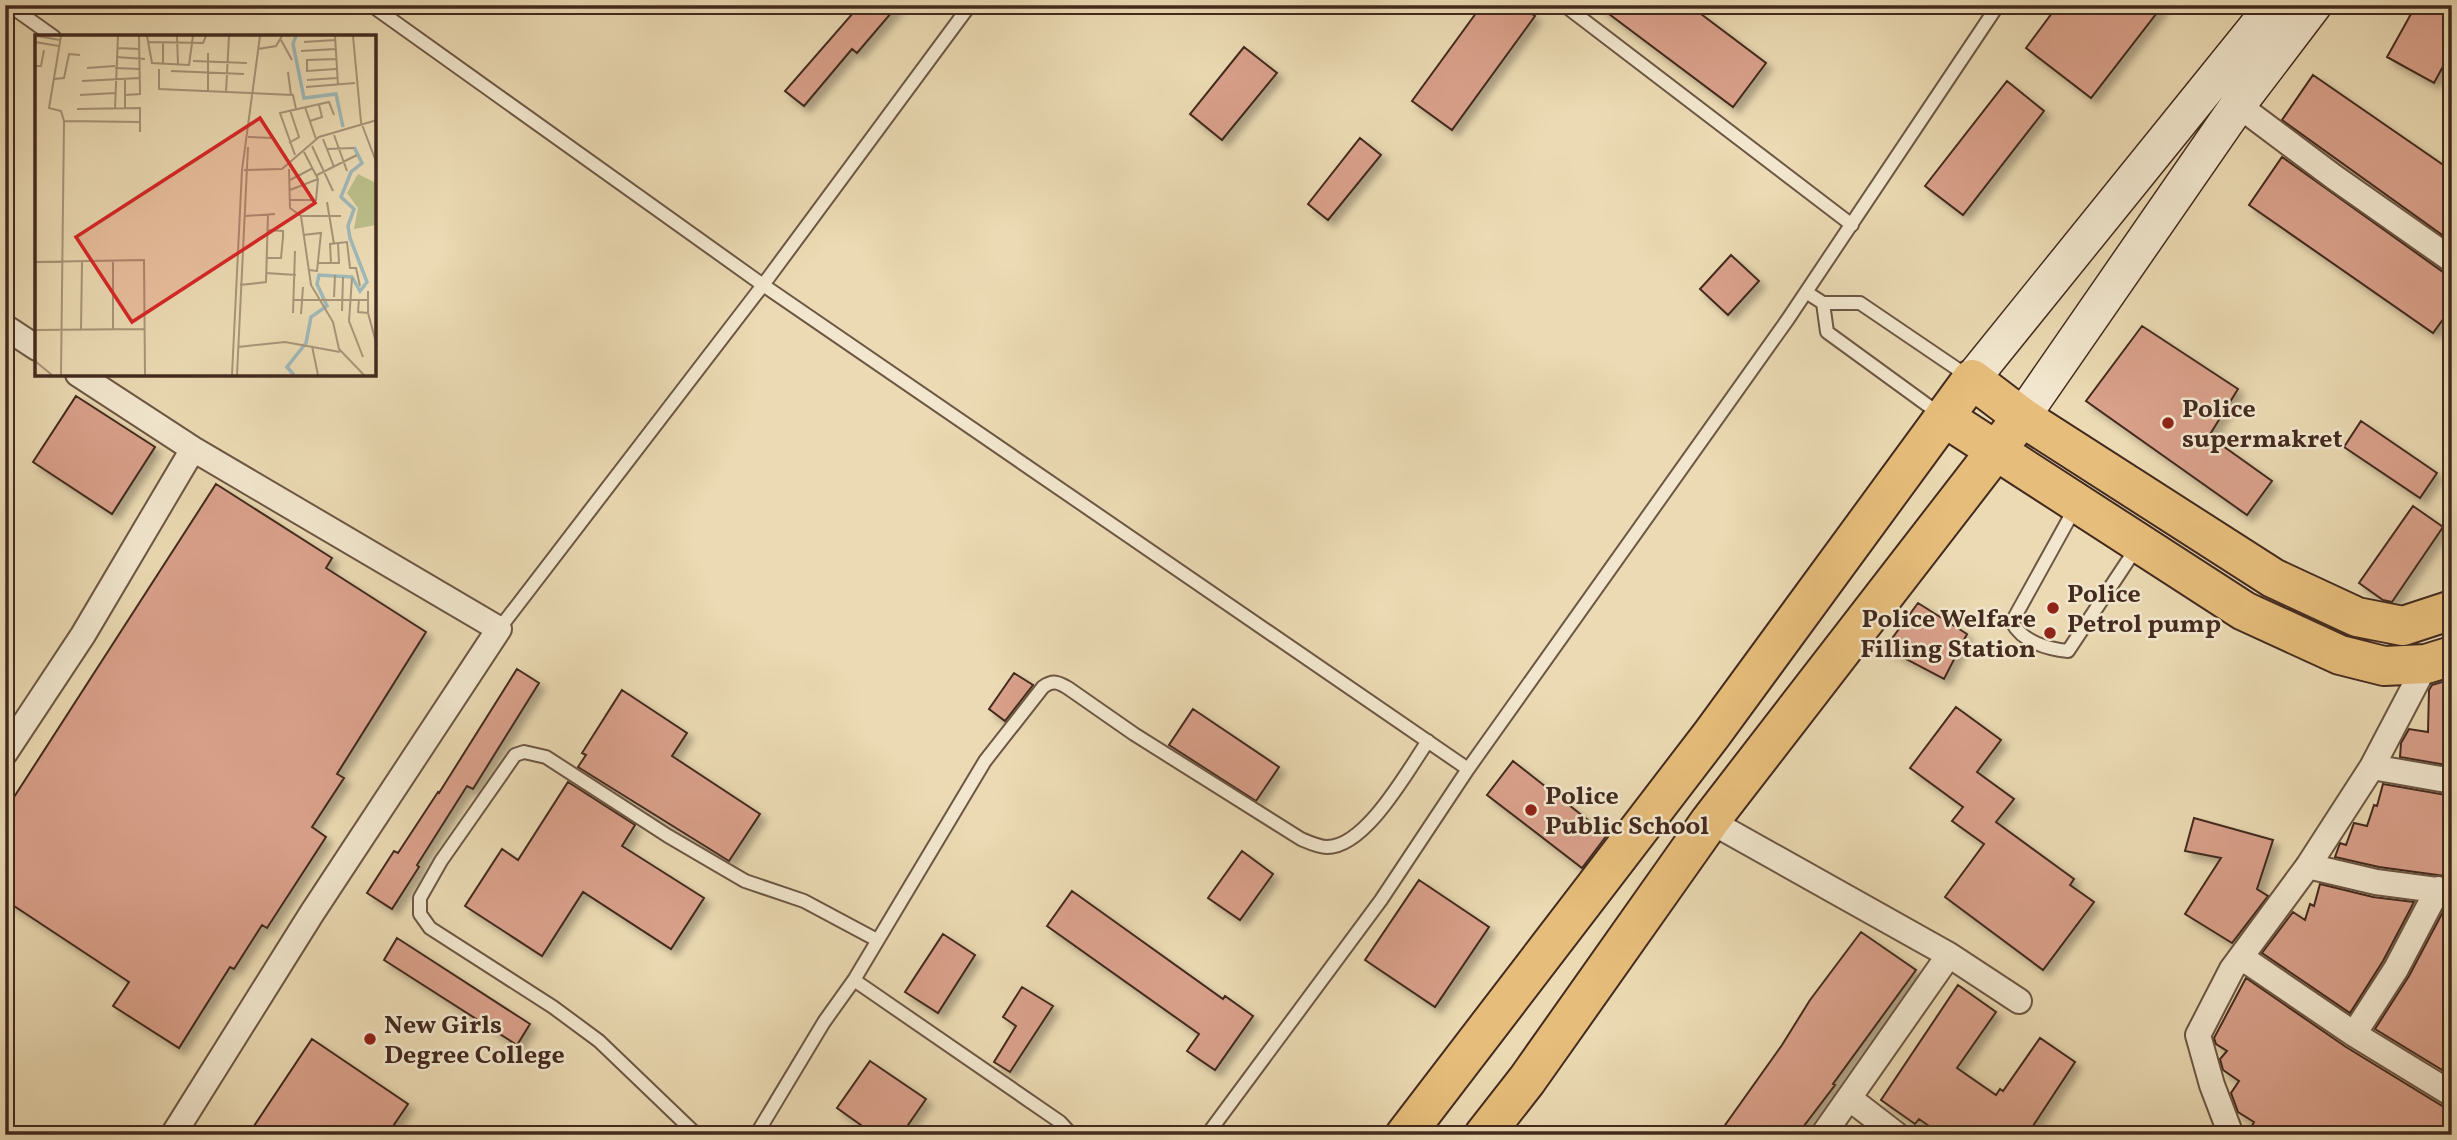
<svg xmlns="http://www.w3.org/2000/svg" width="2457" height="1140" font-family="Vollkorn,serif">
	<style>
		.building { fill: #d9a08a; stroke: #432a1f; stroke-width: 2; filter: url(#shadow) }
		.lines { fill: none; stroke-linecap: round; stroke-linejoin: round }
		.lane-casing { stroke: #6d5644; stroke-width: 16 }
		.street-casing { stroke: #6d5644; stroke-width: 28 }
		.secondary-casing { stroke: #432a1f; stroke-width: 38 }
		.primary-casing { stroke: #432a1f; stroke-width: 42 }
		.lane { stroke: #f2e7ce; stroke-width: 12 }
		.street { stroke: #f2e7ce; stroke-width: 24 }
		.secondary { stroke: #f2e7ce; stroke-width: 35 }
		.primary { stroke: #e6bd7a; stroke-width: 38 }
		.poi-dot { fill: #8f2418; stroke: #f2e7ce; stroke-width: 2.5 }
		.labels { text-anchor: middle; stroke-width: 5; stroke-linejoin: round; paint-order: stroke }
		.poi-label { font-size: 26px; font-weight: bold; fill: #432a1f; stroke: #f2e7ce; text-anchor: start }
		.inset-river { fill: none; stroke: #9eb8b8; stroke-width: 3.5 }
		.inset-road { fill: none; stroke: #a89478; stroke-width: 2 }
		.view { fill: #d62828; fill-opacity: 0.15; stroke: #d62828; stroke-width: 3.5 }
		.inset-edge { fill: none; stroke: #432a1f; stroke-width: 3.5 }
	</style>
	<defs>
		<filter id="shadow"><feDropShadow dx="6" dy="6" stdDeviation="3.5" flood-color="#0004"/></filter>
	</defs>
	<rect width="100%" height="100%" fill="#ebdab3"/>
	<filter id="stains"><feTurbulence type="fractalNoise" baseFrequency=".00286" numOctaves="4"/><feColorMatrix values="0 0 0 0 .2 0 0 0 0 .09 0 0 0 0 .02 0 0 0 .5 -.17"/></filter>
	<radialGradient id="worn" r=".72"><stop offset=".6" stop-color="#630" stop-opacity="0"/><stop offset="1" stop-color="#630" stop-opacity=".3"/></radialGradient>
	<path class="building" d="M 860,5 L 898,5 L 857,53 L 852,49 L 804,106 L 785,91 Z
		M 1482,5 L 1519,5 L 1535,16 L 1452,130 L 1412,101 Z
		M 1597,5 L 1689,5 L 1766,63 L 1733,107 Z
		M 2058,5 L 2163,5 L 2091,98 L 2026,48 Z
		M 2416,5 L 2452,5 L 2452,50 L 2434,83 L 2387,57 Z
		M 1244,47 L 1277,73 L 1222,140 L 1190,114 Z
		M 2313,75 L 2452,171 L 2452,242 L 2282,120 Z
		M 2007,81 L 2044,111 L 1963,215 L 1925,186 Z
		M 1360,138 L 1381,155 L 1328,220 L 1308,204 Z
		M 2282,157 L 2443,272 L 2452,275 L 2452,307 L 2433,333 L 2249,205 Z
		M 1731,255 L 1759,281 L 1728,315 L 1700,289 Z
		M 2142,326 L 2238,389 L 2209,436 L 2272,481 L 2247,515 L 2086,401 Z
		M 76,396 L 155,447 L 112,514 L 33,462 Z
		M 2361,421 L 2437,473 L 2420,498 L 2344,447 Z
		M 216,484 L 332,558 L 326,568 L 426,632 L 337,774 L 344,778 L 312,827 L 326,837 L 267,928 L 262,925 L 234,969 L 230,967 L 179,1048 L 113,1006 L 129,982 L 5,900 L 5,811 Z
		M 2413,506 L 2443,527 L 2392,602 L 2383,600 L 2359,583 Z
		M 1918,603 L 1967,634 L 1944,679 L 1885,648 Z
		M 517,669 L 539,683 L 473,789 L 467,786 L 417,865 L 419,867 L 392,909 L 367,893 L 394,851 L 398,853 L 438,792 L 439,793 Z
		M 1014,673 L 1033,685 L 1005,721 L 989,709 Z
		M 2452,679 L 2452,766 L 2400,757 L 2401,743 L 2409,729 L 2428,732 L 2429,690 L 2432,685 Z
		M 622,690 L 687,733 L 672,756 L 760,814 L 729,861 L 578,767 L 586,755 L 582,753 Z
		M 1956,707 L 2001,740 L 1977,772 L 2014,799 L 1996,822 L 2074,879 L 2070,885 L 2094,902 L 2043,970 L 1945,897 L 1984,844 L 1952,821 L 1963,807 L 1910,768 Z
		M 1193,709 L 1279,767 L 1256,801 L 1169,745 Z
		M 1513,761 L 1607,835 L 1582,868 L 1487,795 Z
		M 568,782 L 635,825 L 622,846 L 704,898 L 671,949 L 583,892 L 542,956 L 465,906 L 502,849 L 518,860 Z
		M 2383,784 L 2452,796 L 2452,877 L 2379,867 L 2335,857 L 2340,843 L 2346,845 L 2354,823 L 2367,826 L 2374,805 L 2377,806 Z
		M 2194,818 L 2273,840 L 2257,889 L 2268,896 L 2232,943 L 2185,914 L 2221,858 L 2185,851 Z
		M 1242,851 L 1273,874 L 1240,920 L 1208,898 Z
		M 1419,880 L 1489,927 L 1435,1007 L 1365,960 Z
		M 2320,884 L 2373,897 L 2414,902 L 2383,961 L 2350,1013 L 2262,953 L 2293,912 L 2305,920 L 2310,904 L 2314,906 Z
		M 1072,891 L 1223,999 L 1225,996 L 1253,1016 L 1215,1070 L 1187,1051 L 1199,1034 L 1047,926 Z
		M 2446,906 L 2452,907 L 2452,1076 L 2375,1029 L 2409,976 Z
		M 1861,932 L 1916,970 L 1833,1084 L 1835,1085 L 1797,1135 L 1718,1135 L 1782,1045 L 1810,1000 Z
		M 943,934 L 975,955 L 938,1013 L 905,992 Z
		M 397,938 L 530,1024 L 517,1045 L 384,960 Z
		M 2246,978 L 2346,1047 L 2444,1107 L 2452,1109 L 2452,1135 L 2247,1135 L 2254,1122 L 2238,1112 L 2231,1093 L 2239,1081 L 2223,1070 L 2220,1059 L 2227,1051 L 2216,1044 L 2214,1038 Z
		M 1958,985 L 1996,1012 L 1957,1068 L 1996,1095 L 2000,1089 L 2003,1091 L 2040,1038 L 2075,1062 L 2027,1135 L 1942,1135 L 1919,1119 L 1915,1124 L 1881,1100 Z
		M 1022,987 L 1053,1006 L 1010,1072 L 994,1062 L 1016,1026 L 1003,1017 Z
		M 312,1039 L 408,1104 L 387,1135 L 248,1135 Z
		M 870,1061 L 926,1099 L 901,1135 L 875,1135 L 837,1108 Z"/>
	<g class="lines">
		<g class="lane-casing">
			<path id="lane" d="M 9,5 L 54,37
				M 371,5 L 763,285 L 1468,769
				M 1564,5 L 1852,225
				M 1806,292 L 1823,303 L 1860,303 L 1969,377
				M 1823,303 L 1827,332 L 1941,415
				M 2075,508 L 2012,622 C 2022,642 2048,649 2068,651 L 2137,547
				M 499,629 L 763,285 L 970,5
				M 854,980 L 1060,1122 L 1072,1135
				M 697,1135 L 599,1041 L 553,1007 L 430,928 L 420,914 L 420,898 L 441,861 L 515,755 L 524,752 L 546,757 L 668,836 L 745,881 L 804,901 L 877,940
				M 756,1135 L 824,1022 L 854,980 L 985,761 L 1043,687 C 1053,680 1058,682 1068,688 L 1134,734 L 1301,839 C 1308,842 1319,847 1327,847 C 1366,847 1408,770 1428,741
				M 1207,1135 L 1381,900 L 1468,769 L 1788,319 L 1998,5"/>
		</g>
		<g class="street-casing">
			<path id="street" d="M 2238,105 L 2334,177 L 2452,260
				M 5,327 L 37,348
				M 78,374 L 193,449 L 499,629 L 312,913 L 173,1135
				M 5,753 L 83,635 L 193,449
				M 2372,767 L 2452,781
				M 1710,821 L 1949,955 L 2019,1001
				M 2308,866 L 2376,882 L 2452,892
				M 2241,957 L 2354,1034 L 2452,1094
				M 2354,1034 L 2396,969 L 2438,889
				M 1849,1098 L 1897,1135
				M 1823,1135 L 1949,955
				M 2231,1135 L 2212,1085 L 2198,1035 L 2232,969 L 2308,866 L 2372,767 L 2426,664"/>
		</g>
		<g class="secondary-casing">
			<path id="secondary" d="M 1972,379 L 2274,5
				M 2022,417 L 2238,105 L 2314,5"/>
		</g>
		<g class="primary-casing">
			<path id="primary" d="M 1944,417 L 2244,611 L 2340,655 L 2384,666 L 2426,664 L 2452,656
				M 1405,1135 L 1712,734 L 1972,379 L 2022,417 L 2273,578 L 2357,617 L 2403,626 L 2452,610
				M 1484,1135 L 1527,1080 L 1710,821 L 2022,417"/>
		</g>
		<use href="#lane" class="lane"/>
		<use href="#street" class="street"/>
		<use href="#secondary" class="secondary"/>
		<use href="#primary" class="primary"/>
	</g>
	<g class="poi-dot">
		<circle cx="2168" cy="423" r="7"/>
		<circle cx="2053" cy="608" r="7"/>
		<circle cx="2050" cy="633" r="7"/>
		<circle cx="1531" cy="810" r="7"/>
		<circle cx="370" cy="1039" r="7"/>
	</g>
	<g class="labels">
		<g class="poi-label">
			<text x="2182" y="417">Police<tspan x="2182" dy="30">supermakret</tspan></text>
			<text x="2067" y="602">Police<tspan x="2067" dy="30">Petrol pump</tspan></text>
			<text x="2036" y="627" text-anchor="end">Police Welfare<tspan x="2036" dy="30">Filling Station</tspan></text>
			<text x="1545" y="804">Police<tspan x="1545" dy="30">Public School</tspan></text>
			<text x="384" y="1033">New Girls<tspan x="384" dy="30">Degree College</tspan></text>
		</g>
	</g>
	<g transform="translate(35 35)">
		<rect width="341" height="341" fill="#ebdab3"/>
		<path d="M 323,139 L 341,148 L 341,190 L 319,194 L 323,173 L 312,158 Z" fill="#bbbe8a"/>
		<path class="inset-river" d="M 261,1 L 258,9 L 269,63 L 301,59 L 308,92M 259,340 L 252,332 L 271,308 L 276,282 L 292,271 L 282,249 L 284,240 L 317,242 L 325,256 L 332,247 L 315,203 L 313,191 L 319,174 L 306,162 L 316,137 L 327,128 L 319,112"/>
		<path class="inset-road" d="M 2,1 L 25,5M 112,1 L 117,28 L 154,30 L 158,1M 142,1 L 143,29M 300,1 L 303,50M 318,1 L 326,87 L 342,129M 246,5 L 257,25M 0,7 L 24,11M 113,7 L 168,8 L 171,1M 269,7 L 300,5M 82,13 L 105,14M 223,14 L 241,11 L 247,1M 266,16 L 300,14M 81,22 L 110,24M 301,24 L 272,25 L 272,36 L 301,34M 158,26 L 212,28M 128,29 L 128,7M 0,31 L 6,31 L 9,15M 52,33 L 80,31M 80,33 L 105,34M 124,34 L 124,54 L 258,60 L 261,74M 136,36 L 209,39M 253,37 L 256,60M 90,43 L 90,73M 19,44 L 29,43 L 34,19 L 45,20M 272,45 L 302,43M 47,46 L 105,43M 271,52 L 320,48M 173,56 L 173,18M 191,57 L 194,1M 45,60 L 80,58M 90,60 L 105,59 L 104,1M 270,72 L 281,104M 42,74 L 105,73 L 105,97M 80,74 L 83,1M 29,86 L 105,87M 275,86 L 287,82 L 284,70M 299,100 L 312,136M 213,102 L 238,103M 288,104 L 299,132M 254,108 L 264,102 L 255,75M 277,111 L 298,156M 292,114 L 319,113M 260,120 L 245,78 L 294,67 L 299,80M 254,134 L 255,173 L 266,181 L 276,250 L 298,287 L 304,314 L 329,340M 209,135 L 247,134 L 284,102 L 342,85M 282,140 L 322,120M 255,145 L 278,133M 255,155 L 283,144M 255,165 L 281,165 L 283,144 L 269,117M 292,167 L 299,209M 210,181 L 240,179M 266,181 L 306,181M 268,200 L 286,198 L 282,236 L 274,235M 232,223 L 246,223 L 248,202 L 248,196 L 232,195M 0,227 L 109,225 L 110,340M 78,227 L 78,295M 283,228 L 304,228 L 303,208M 296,228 L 295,209 L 312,207 L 315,233 L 321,233 L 325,251M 231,238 L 261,240M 317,243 L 314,286 L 328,322M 205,250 L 231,247 L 233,179M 299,262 L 300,240M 324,264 L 323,277 L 333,278 L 333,256M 258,265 L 333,265M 307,276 L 308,242M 258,278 L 260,216M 333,278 L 342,311M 266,279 L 268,252M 0,295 L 109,294M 46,295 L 47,227M 277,311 L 283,340M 203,312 L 250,307 L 305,317M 0,326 L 17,340M 26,340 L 29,86 L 26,76 L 14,73 L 26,1M 197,340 L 207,135 L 225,1M 202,340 L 213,112"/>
		<path class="view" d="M 225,83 L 280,168 L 97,287 L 41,202 Z"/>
		<rect width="341" height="341" class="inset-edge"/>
	</g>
	<rect width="2457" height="1140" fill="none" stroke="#ebdab3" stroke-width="28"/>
	<rect x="7" y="7" width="2443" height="1126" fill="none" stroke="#432a1f" stroke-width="3.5"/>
	<rect x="14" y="14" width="2429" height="1112" fill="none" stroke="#432a1f" stroke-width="2"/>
	<rect width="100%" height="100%" filter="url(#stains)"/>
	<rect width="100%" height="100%" fill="url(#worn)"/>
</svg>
